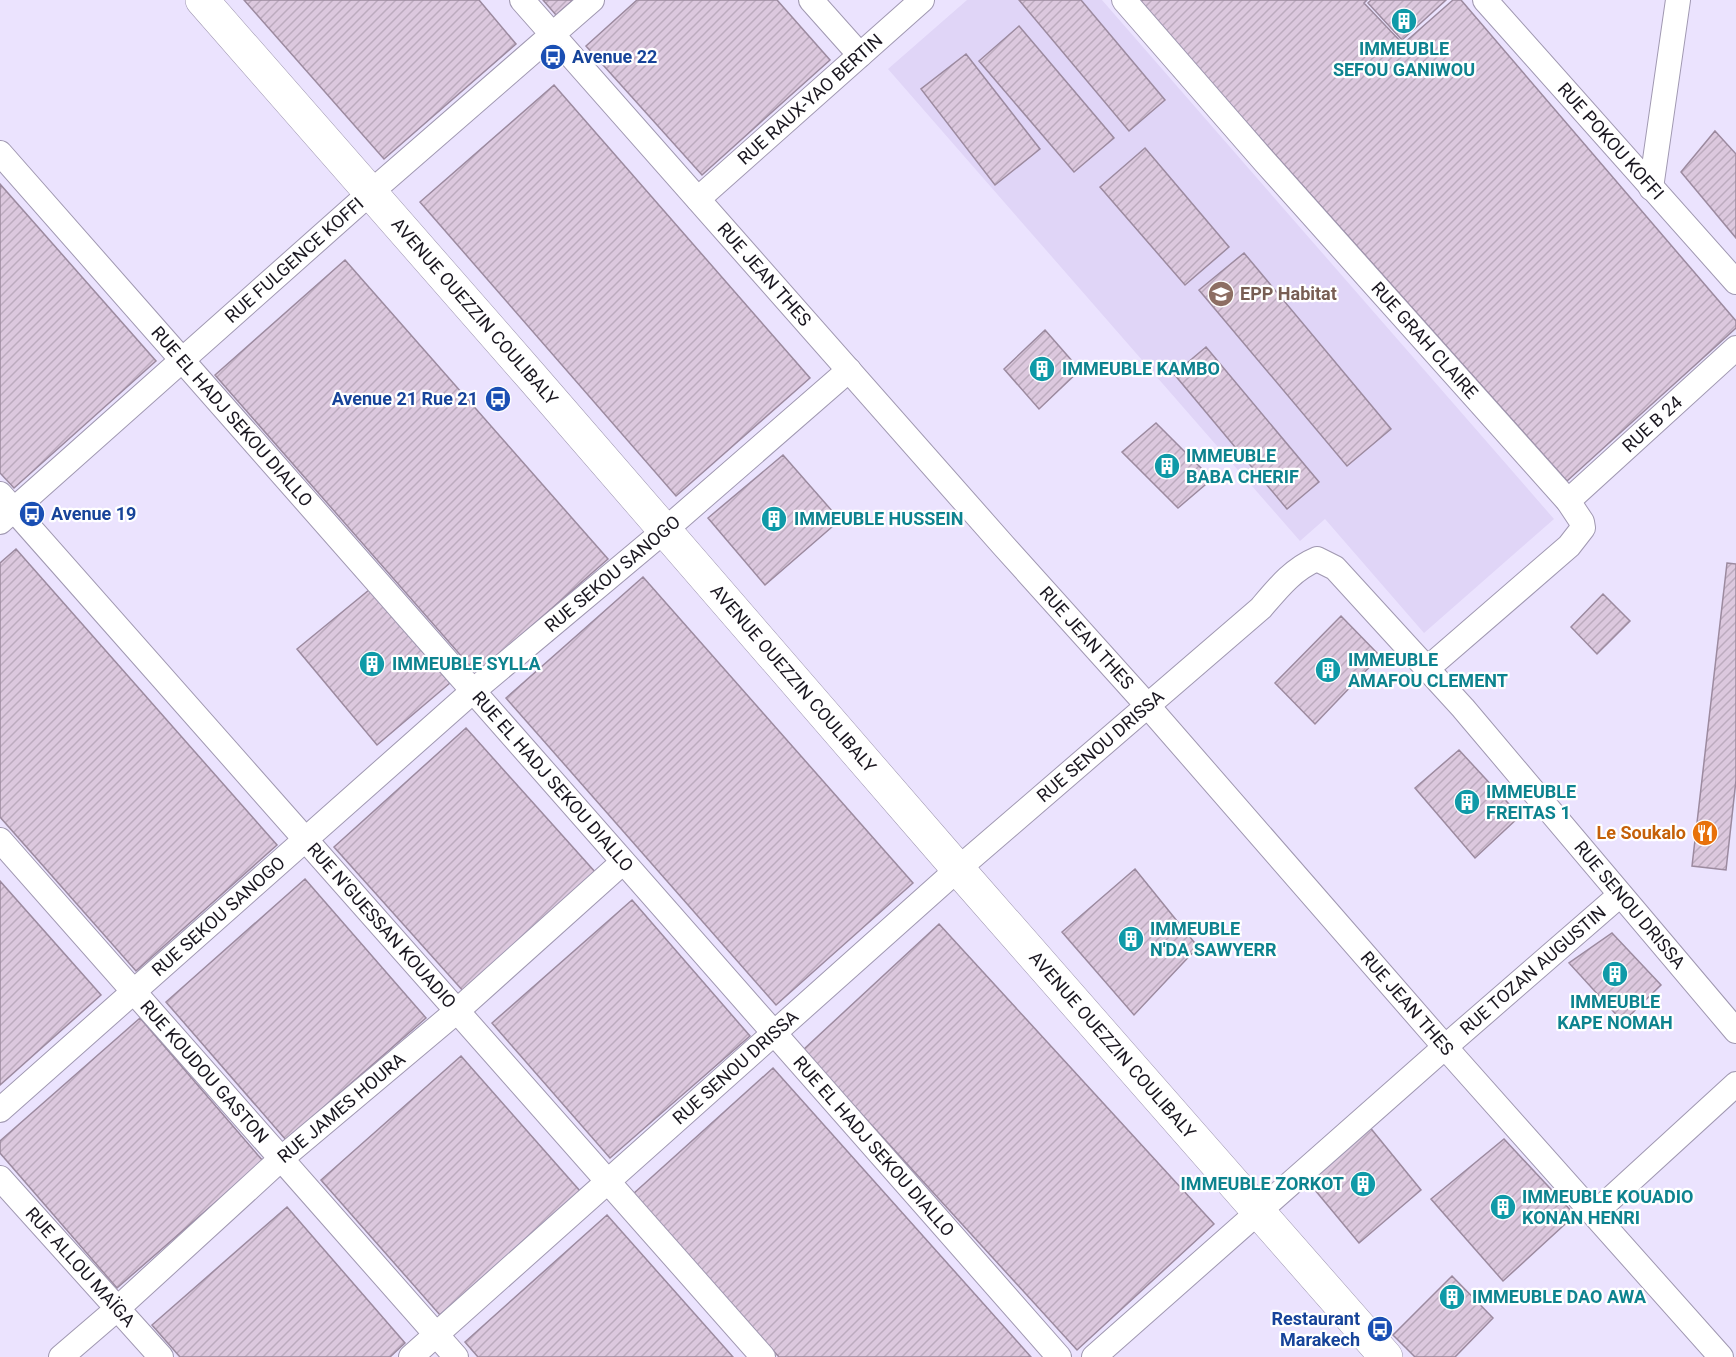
<svg xmlns="http://www.w3.org/2000/svg" width="1736" height="1357" font-family="Roboto,sans-serif">
	<style>
		.built { fill: #e0d5f7 }
		.building { fill: url(#building-hatch); stroke: #9c8a9f; stroke-width: 1.5 }
		.lines { fill: none; stroke-linecap: round; stroke-linejoin: round }
		.street-casing { stroke: #a098b1; stroke-width: 26 }
		.secondary-casing { stroke: #a098b1; stroke-width: 34 }
		.street { stroke: #fff; stroke-width: 24 }
		.secondary { stroke: #fff; stroke-width: 33 }
		.labels { text-anchor: middle; stroke-width: 4.5; stroke-linejoin: round; paint-order: stroke }
		.culture-label { font-size: 18px; font-weight: bold; fill: #0d838f; stroke: #fff; text-anchor: start }
		.transit-label { font-size: 18px; font-weight: bold; fill: #164399; stroke: #fff; text-anchor: start }
		.street-label { font-size: 18px; fill: #1a1720; stroke: #fff }
		.education-label { font-size: 18px; font-weight: bold; fill: #785e54; stroke: #fff; text-anchor: start }
		.food-label { font-size: 18px; font-weight: bold; fill: #c56008; stroke: #fff; text-anchor: end }
	</style>
	<defs>
		<pattern id="building-hatch" width="6" height="6" patternUnits="userSpaceOnUse" patternTransform="scale(1.5)"><rect width="6" height="6" fill="#dcc8de"/><path d="M-1 1l2-2M0 6l6-6M5 7l2-2" fill="none" stroke="#bcabbe"/></pattern>
	</defs>
	<rect width="100%" height="100%" fill="#ebe3fe"/>
	<path class="built" d="M 967,0 L 1102,0 L 1554,519 L 1424,633 L 1325,519 L 1300,541 L 888,69 Z"/>
	<path class="building" d="M 244,0 L 479,0 L 516,44 L 384,159 Z
		M 543,0 L 573,0 L 556,15 Z
		M 637,0 L 777,0 L 830,60 L 702,175 L 586,46 Z
		M 1019,0 L 1081,0 L 1165,100 L 1129,131 Z
		M 1137,0 L 1367,0 L 1364,3 L 1403,44 L 1453,0 L 1461,0 L 1736,321 L 1736,328 L 1567,481 Z
		M 1371,0 L 1446,0 L 1402,40 L 1368,3 Z
		M 1019,26 L 1114,138 L 1074,172 L 979,61 Z
		M 966,54 L 1040,149 L 995,185 L 921,89 Z
		M 554,85 L 810,378 L 676,496 L 420,202 Z
		M 1715,131 L 1736,154 L 1736,238 L 1681,172 Z
		M 1145,148 L 1229,247 L 1185,285 L 1100,187 Z
		M 0,184 L 156,361 L 14,488 L 0,473 Z
		M 1244,253 L 1391,429 L 1347,466 L 1199,290 Z
		M 345,260 L 608,559 L 477,674 L 215,375 Z
		M 1045,330 L 1080,370 L 1039,409 L 1004,369 Z
		M 1206,347 L 1319,482 L 1287,509 L 1174,374 Z
		M 1156,423 L 1212,479 L 1178,508 L 1122,452 Z
		M 783,455 L 840,520 L 765,585 L 708,518 Z
		M 16,549 L 277,845 L 136,971 L 0,817 L 0,563 Z
		M 1727,563 L 1736,564 L 1736,780 L 1726,870 L 1692,866 Z
		M 643,577 L 913,883 L 776,1005 L 506,698 Z
		M 369,590 L 450,683 L 377,745 L 297,649 Z
		M 1603,594 L 1630,621 L 1597,654 L 1571,627 Z
		M 1341,616 L 1380,656 L 1315,724 L 1275,683 Z
		M 466,728 L 596,873 L 464,992 L 334,847 Z
		M 1459,750 L 1520,816 L 1475,858 L 1415,788 Z
		M 1135,869 L 1198,947 L 1134,1015 L 1062,932 Z
		M 305,879 L 426,1018 L 286,1140 L 166,1002 Z
		M 0,881 L 101,995 L 0,1085 Z
		M 632,900 L 750,1036 L 610,1158 L 492,1023 Z
		M 939,924 L 1214,1224 L 1077,1350 L 803,1050 Z
		M 1612,933 L 1661,985 L 1623,1022 L 1569,963 Z
		M 140,1018 L 263,1161 L 117,1288 L 0,1153 L 0,1141 Z
		M 461,1056 L 580,1191 L 440,1315 L 321,1180 Z
		M 773,1068 L 1031,1357 L 779,1357 L 633,1194 Z
		M 1368,1125 L 1421,1190 L 1359,1243 L 1305,1178 Z
		M 1504,1139 L 1575,1215 L 1503,1281 L 1431,1199 Z
		M 287,1207 L 405,1343 L 390,1357 L 180,1357 L 152,1325 Z
		M 607,1215 L 733,1357 L 478,1357 L 465,1342 Z
		M 1452,1276 L 1493,1318 L 1455,1357 L 1415,1357 L 1393,1335 Z"/>
	<g class="lines">
		<g class="street-casing">
			<g id="street">
				<path id="s1" d="M 522,0 L 1003,545 L 1147,705 L 1445,1047 L 1721,1357"/>
				<path d="M 811,0 L 860,55"/>
				<path id="s2" d="M 1124,0 L 1265,162 L 1568,501 L 1582,522 L 1583,528 L 1569,546 L 1428,668"/>
				<path id="s3" d="M 1485,0 L 1736,282"/>
				<path id="s4" d="M 0,153 L 1059,1357"/>
				<path d="M 1651,188 L 1678,0"/>
				<path id="s5" d="M 698,199 L 922,0"/>
				<path id="s6" d="M 0,494 L 763,1357"/>
				<path id="s7" d="M 1568,501 L 1736,348"/>
				<path id="s8" d="M 0,522 L 370,193 L 592,0"/>
				<path id="s9" d="M 0,840 L 456,1357"/>
				<path id="s10" d="M 0,1110 L 473,691 L 664,531 L 849,370"/>
				<path id="s11" d="M 0,1178 L 161,1357"/>
				<path d="M 1594,1214 L 1736,1084"/>
				<path id="s12" d="M 61,1357 L 117,1309 L 282,1158 L 457,1011 L 623,862"/>
				<path id="s13" d="M 411,1357 L 958,869 L 1261,608 C 1278,588 1293,569 1317,559 L 1335,568 L 1463,708 L 1736,1031"/>
				<path id="s14" d="M 1094,1357 L 1445,1047 L 1620,895"/>
			</g>
		</g>
		<g class="secondary-casing">
			<g id="secondary">
				<path id="s15" d="M 202,0 L 532,377 L 958,869 L 1386,1357"/>
			</g>
		</g>
		<use href="#street" class="street"/>
		<use href="#secondary" class="secondary"/>
	</g>
	<defs>
		<g id="building-disc" transform="scale(1.35)"><circle r="9.5" fill="#0f9aa8" stroke="#fff"/><path d="M-4-6H4V6H1V3H-1V6H-4ZM-2.5-4.3h1.7v1.8h-1.7ZM.8-4.3h1.7v1.8H.8ZM-2.5-1h1.7V.8h-1.7ZM.8-1h1.7V.8H.8Z" fill="#fff"/></g>
		<g id="bus-disc" transform="scale(1.35)"><circle r="9.5" fill="#1a4fb4" stroke="#fff"/><path d="M-5-6H5V4H4V6H2V4H-2V6H-4V4H-5ZM-3.5-4V0h7V-4ZM-3.5 1.2v1.5H-2V1.2ZM2 1.2v1.5H3.5V1.2Z" fill="#fff"/></g>
		<g id="school-disc" transform="scale(1.35)"><circle r="9.5" fill="#8d6e63" stroke="#fff"/><path d="M0-5L7-2L0 1L-7-2ZM-4 1L0 2.5L4 1V4Q0 6-4 4Z" fill="#fff"/></g>
		<g id="restaurant-disc" transform="scale(1.35)"><circle r="9.5" fill="#e8710a" stroke="#fff"/><path d="M-5-6h1v4h1v-4h1v4h1v-4h1v5L-1.5 .5V6h-2V.5L-5-1ZM5-6V6H3V1.5H1.5Q1.5-4 5-6Z" fill="#fff"/></g>
	</defs>
	<g fill-rule="evenodd">
		<use href="#building-disc" x="1404" y="21"/>
		<use href="#bus-disc" x="553" y="57"/>
		<use href="#school-disc" x="1221" y="294"/>
		<use href="#building-disc" x="1042" y="369"/>
		<use href="#bus-disc" x="498" y="399"/>
		<use href="#building-disc" x="1167" y="466"/>
		<use href="#bus-disc" x="32" y="514"/>
		<use href="#building-disc" x="774" y="519"/>
		<use href="#building-disc" x="372" y="664"/>
		<use href="#building-disc" x="1328" y="670"/>
		<use href="#building-disc" x="1467" y="802"/>
		<use href="#restaurant-disc" x="1705" y="833"/>
		<use href="#building-disc" x="1131" y="939"/>
		<use href="#building-disc" x="1615" y="974"/>
		<use href="#building-disc" x="1363" y="1184"/>
		<use href="#building-disc" x="1503" y="1207"/>
		<use href="#building-disc" x="1452" y="1297"/>
		<use href="#bus-disc" x="1380" y="1329"/>
	</g>
	<g class="labels">
		<g class="culture-label">
			<text x="1404" y="55" text-anchor="middle">IMMEUBLE<tspan x="1404" dy="21">SEFOU GANIWOU</tspan></text>
			<text x="1062" y="375">IMMEUBLE KAMBO</text>
			<text x="1186" y="462">IMMEUBLE<tspan x="1186" dy="21">BABA CHERIF</tspan></text>
			<text x="794" y="525">IMMEUBLE HUSSEIN</text>
			<text x="1348" y="666">IMMEUBLE<tspan x="1348" dy="21">AMAFOU CLEMENT</tspan></text>
			<text x="392" y="670">IMMEUBLE SYLLA</text>
			<text x="1486" y="798">IMMEUBLE<tspan x="1486" dy="21">FREITAS 1</tspan></text>
			<text x="1150" y="935">IMMEUBLE<tspan x="1150" dy="21">N'DA SAWYERR</tspan></text>
			<text x="1615" y="1008" text-anchor="middle">IMMEUBLE<tspan x="1615" dy="21">KAPE NOMAH</tspan></text>
			<text x="1344" y="1190" text-anchor="end">IMMEUBLE ZORKOT</text>
			<text x="1522" y="1203">IMMEUBLE KOUADIO<tspan x="1522" dy="21">KONAN HENRI</tspan></text>
			<text x="1472" y="1303">IMMEUBLE DAO AWA</text>
		</g>
		<g class="transit-label">
			<text x="572" y="63">Avenue 22</text>
			<text x="478" y="405" text-anchor="end">Avenue 21 Rue 21</text>
			<text x="51" y="520">Avenue 19</text>
			<text x="1360" y="1325" text-anchor="end">Restaurant<tspan x="1360" dy="21">Marakech</tspan></text>
		</g>
		<g class="street-label">
			<text dy="6" stroke="none"><textPath href="#s5" startOffset="150">RUE RAUX-YAO BERTIN</textPath></text>
			<text dy="6" stroke="none"><textPath href="#s3" startOffset="189">RUE POKOU KOFFI</textPath></text>
			<text dy="6" stroke="none"><textPath href="#s8" startOffset="394">RUE FULGENCE KOFFI</textPath></text>
			<text dy="6" stroke="none"><textPath href="#s1" startOffset="366">RUE JEAN THES</textPath></text>
			<text dy="6" stroke="none"><textPath href="#s15" startOffset="414">AVENUE OUEZZIN COULIBALY</textPath></text>
			<text dy="6" stroke="none"><textPath href="#s2" startOffset="454">RUE GRAH CLAIRE</textPath></text>
			<text dy="6" stroke="none"><textPath href="#s4" startOffset="351">RUE EL HADJ SEKOU DIALLO</textPath></text>
			<text dy="6" stroke="none"><textPath href="#s7" startOffset="114">RUE B 24</textPath></text>
			<text dy="6" stroke="none"><textPath href="#s10" startOffset="814">RUE SEKOU SANOGO</textPath></text>
			<text dy="6" stroke="none"><textPath href="#s1" startOffset="852">RUE JEAN THES</textPath></text>
			<text dy="6" stroke="none"><textPath href="#s15" startOffset="900">AVENUE OUEZZIN COULIBALY</textPath></text>
			<text dy="6" stroke="none"><textPath href="#s13" startOffset="921">RUE SENOU DRISSA</textPath></text>
			<text dy="6" stroke="none"><textPath href="#s4" startOffset="837">RUE EL HADJ SEKOU DIALLO</textPath></text>
			<text dy="6" stroke="none"><textPath href="#s13" startOffset="1676">RUE SENOU DRISSA</textPath></text>
			<text dy="6" stroke="none"><textPath href="#s10" startOffset="292">RUE SEKOU SANOGO</textPath></text>
			<text dy="6" stroke="none"><textPath href="#s6" startOffset="576">RUE N'GUESSAN KOUADIO</textPath></text>
			<text dy="6" stroke="none"><textPath href="#s14" startOffset="585">RUE TOZAN AUGUSTIN</textPath></text>
			<text dy="6" stroke="none"><textPath href="#s1" startOffset="1338">RUE JEAN THES</textPath></text>
			<text dy="6" stroke="none"><textPath href="#s15" startOffset="1386">AVENUE OUEZZIN COULIBALY</textPath></text>
			<text dy="6" stroke="none"><textPath href="#s13" startOffset="435">RUE SENOU DRISSA</textPath></text>
			<text dy="6" stroke="none"><textPath href="#s9" startOffset="309">RUE KOUDOU GASTON</textPath></text>
			<text dy="6" stroke="none"><textPath href="#s12" startOffset="375">RUE JAMES HOURA</textPath></text>
			<text dy="6" stroke="none"><textPath href="#s4" startOffset="1323">RUE EL HADJ SEKOU DIALLO</textPath></text>
			<text dy="6" stroke="none"><textPath href="#s11" startOffset="120">RUE ALLOU MAÏGA</textPath></text>
		</g>
		<g class="education-label">
			<text x="1240" y="300">EPP Habitat</text>
		</g>
		<g class="food-label">
			<text x="1686" y="839">Le Soukalo</text>
		</g>
	</g>
</svg>
